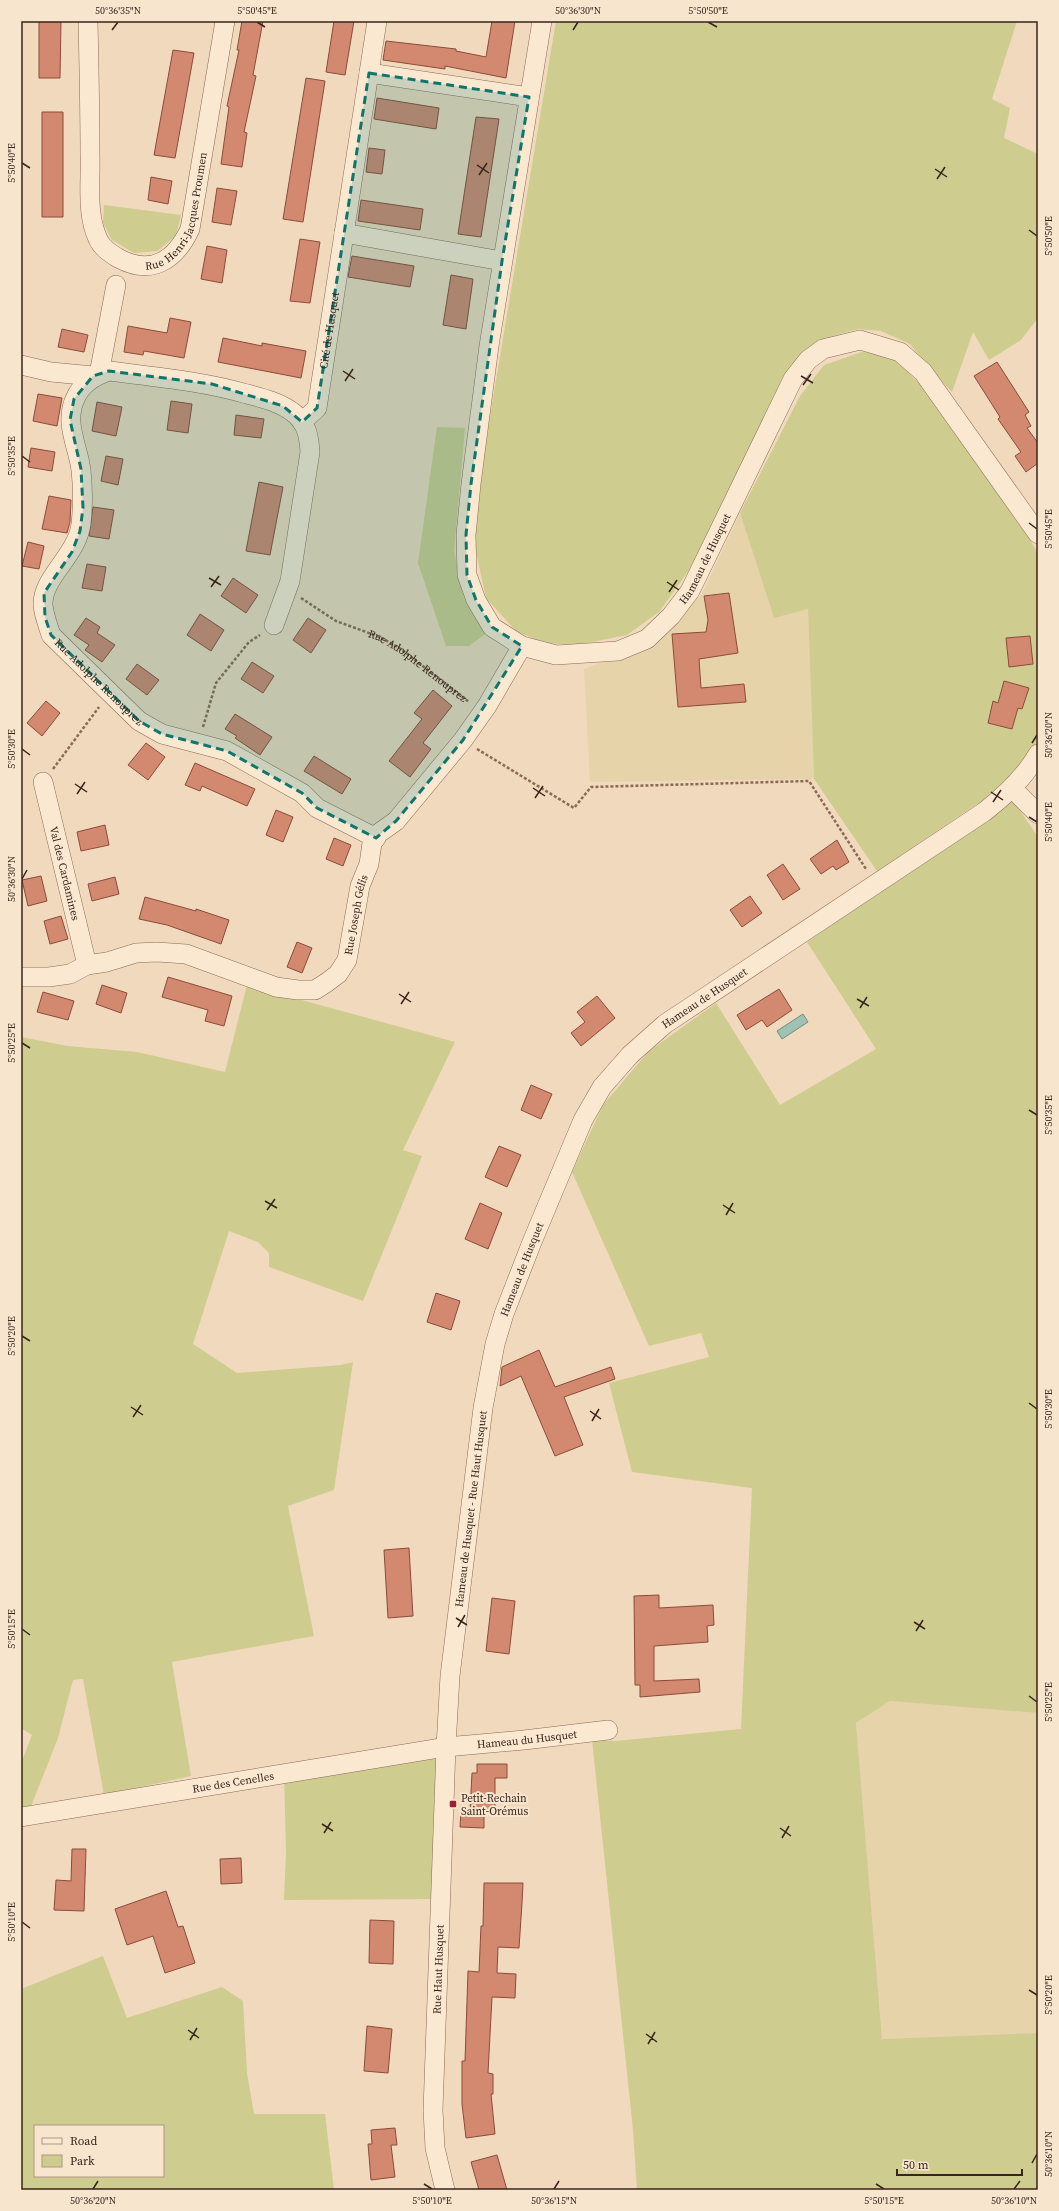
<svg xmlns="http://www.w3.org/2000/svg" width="1059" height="2211" font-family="'Source Serif 4',serif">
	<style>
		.farmland { fill: #e7d3aa }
		.green { fill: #cfcc90; fill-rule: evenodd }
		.water { fill: #a1c2b3; stroke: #68907f }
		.building { fill: #d28970; stroke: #8b4c39 }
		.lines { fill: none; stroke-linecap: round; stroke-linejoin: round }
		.minor-casing { stroke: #8a6955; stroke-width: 20 }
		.path { stroke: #8a6955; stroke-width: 2.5; stroke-dasharray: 3 2; stroke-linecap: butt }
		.minor { stroke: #fbe8d1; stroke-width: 19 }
		.marked { fill: #0f766e; fill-opacity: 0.2; stroke: #0f766e; stroke-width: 3; stroke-dasharray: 8 5; stroke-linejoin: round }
		.ticks { fill: none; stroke: #38241b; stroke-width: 1.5 }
		.poi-dot { fill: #9d2136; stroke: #f8e5cd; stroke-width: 1.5 }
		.labels { text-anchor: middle; stroke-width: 4; stroke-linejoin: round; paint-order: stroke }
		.street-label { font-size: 11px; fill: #38241b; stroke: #f8e5cd }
		.poi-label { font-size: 11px; fill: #38241b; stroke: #f8e5cd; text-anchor: start }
		.neatline { fill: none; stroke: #38241b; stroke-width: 1.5 }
		.ticks-label { font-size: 10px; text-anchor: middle; fill: #38241b }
	</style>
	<rect width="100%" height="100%" fill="#f1d9bd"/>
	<path class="farmland" d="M 740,513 L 774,618 L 808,608 L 814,779 L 590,782 L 584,669 L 654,642 L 702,594 Z
		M 890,1701 L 1038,1713 L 1038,2033 L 882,2039 L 856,1723 Z"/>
	<path class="green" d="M 556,21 L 1017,21 L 992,99 L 1010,108 L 1004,138 L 1038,154 L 1038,318 L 1021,340 L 989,360 L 973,332 L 952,392 L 928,367 L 910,344 L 881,331 L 858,329 L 836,335 L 809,347 L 785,375 L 692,566 L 659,612 L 627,635 L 577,645 L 545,643 L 516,631 L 486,598 L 476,552 L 476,500 Z
		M 104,205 L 181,215 L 176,236 L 157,251 L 134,253 L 112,240 L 103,223 Z
		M 862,352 L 889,354 L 925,389 L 1026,533 L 1038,553 L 1038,734 L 1035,745 L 1004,786 L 877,871 L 814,779 L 808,609 L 774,618 L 740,513 L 800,396 L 824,365 Z
		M 437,427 L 465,428 L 454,551 L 464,598 L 488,632 L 469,646 L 446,646 L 418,563 Z
		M 1013,800 L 1038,837 L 1038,1713 L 890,1701 L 856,1723 L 882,2039 L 1038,2033 L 1038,2190 L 637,2190 L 633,2130 L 592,1740 L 615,1741 L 741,1729 L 752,1488 L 632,1472 L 609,1383 L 709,1357 L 701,1333 L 649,1346 L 572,1172 L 603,1105 L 648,1052 L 716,1003 L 780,1105 L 876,1049 L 807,942 Z
		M 247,985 L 455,1042 L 403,1150 L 422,1156 L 363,1301 L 269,1267 L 269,1253 L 258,1242 L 229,1231 L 193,1344 L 237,1373 L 341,1365 L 353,1362 L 334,1490 L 288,1506 L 314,1636 L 172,1662 L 191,1776 L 104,1795 L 83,1679 L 73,1680 L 58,1738 L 30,1809 L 21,1811 L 21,1763 L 32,1735 L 21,1728 L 21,1037 L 68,1046 L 137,1052 L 225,1072 Z
		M 429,1754 L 438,1761 L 435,1899 L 284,1900 L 286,1851 L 284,1774 Z
		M 103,1956 L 127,2018 L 222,1987 L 243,2001 L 247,2073 L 254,2114 L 325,2114 L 334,2190 L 21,2190 L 21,1989 ZM 35,2126 L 163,2126 L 163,2176 L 35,2176 Z"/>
	<path class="water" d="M 803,1014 L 808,1022 L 782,1039 L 777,1031 Z"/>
	<path class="building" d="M 39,21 L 61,21 L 60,78 L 39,78 Z
		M 242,21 L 263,21 L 253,75 L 256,76 L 244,132 L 247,133 L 242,167 L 221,164 L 229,107 L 227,106 L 239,50 L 237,50 Z
		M 334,21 L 354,21 L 345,75 L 326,72 Z
		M 492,21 L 515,21 L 506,78 L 445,66 L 445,69 L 383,60 L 386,41 L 456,49 L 456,51 L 486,57 Z
		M 173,50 L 194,53 L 175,158 L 154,155 Z
		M 306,78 L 325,81 L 303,222 L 283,219 Z
		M 377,98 L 439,108 L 436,129 L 374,119 Z
		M 42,112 L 63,112 L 63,217 L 42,217 Z
		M 476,117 L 499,119 L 481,237 L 458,234 Z
		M 369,148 L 385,150 L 382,174 L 366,172 Z
		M 151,177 L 172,181 L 168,204 L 148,200 Z
		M 217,188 L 237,191 L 231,225 L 212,222 Z
		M 361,200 L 423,209 L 420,230 L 358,221 Z
		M 300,239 L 320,242 L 310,303 L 290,301 Z
		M 207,246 L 227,250 L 222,283 L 201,279 Z
		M 352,256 L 414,266 L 410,287 L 348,277 Z
		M 451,275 L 473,279 L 466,329 L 443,325 Z
		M 170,318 L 191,322 L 184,358 L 144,351 L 143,355 L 124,352 L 128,326 L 167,333 Z
		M 62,329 L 88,335 L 84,352 L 58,347 Z
		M 223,338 L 262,346 L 262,343 L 306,351 L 301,378 L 218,362 Z
		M 997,362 L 1029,412 L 1025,415 L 1031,426 L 1027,428 L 1038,443 L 1038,463 L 1026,472 L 1015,456 L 1021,452 L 998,419 L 1000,417 L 974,376 Z
		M 38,394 L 62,398 L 57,426 L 33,421 Z
		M 171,401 L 192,404 L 188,433 L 167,430 Z
		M 97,402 L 122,407 L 116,436 L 92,431 Z
		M 236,415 L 264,419 L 261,438 L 234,435 Z
		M 31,448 L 55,452 L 52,471 L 28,467 Z
		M 106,456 L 123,459 L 118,485 L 101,481 Z
		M 259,482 L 283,487 L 270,555 L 246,551 Z
		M 49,496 L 71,500 L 70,522 L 67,533 L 42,529 Z
		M 93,507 L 114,510 L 109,539 L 89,536 Z
		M 28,542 L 44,546 L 39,569 L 22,566 Z
		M 87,564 L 106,567 L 102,591 L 82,588 Z
		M 233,578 L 258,595 L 246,613 L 221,596 Z
		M 729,593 L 738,653 L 699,659 L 701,688 L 744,684 L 746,702 L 678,707 L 672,634 L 706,632 L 708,620 L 704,596 Z
		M 200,614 L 224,630 L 211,651 L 187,635 Z
		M 86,618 L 100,627 L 97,633 L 115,645 L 102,662 L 85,650 L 89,645 L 74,635 Z
		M 308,618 L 326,630 L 311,653 L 293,640 Z
		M 1030,636 L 1033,664 L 1009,667 L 1006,638 Z
		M 252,662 L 274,676 L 263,693 L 241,679 Z
		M 137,664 L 159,680 L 147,695 L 126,679 Z
		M 1004,681 L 1029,688 L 1022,709 L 1018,708 L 1012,729 L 988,723 L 993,701 L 998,703 Z
		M 433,690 L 452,706 L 423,743 L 431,749 L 410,777 L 389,761 L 422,719 L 414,713 Z
		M 46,701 L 60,713 L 42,736 L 27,723 Z
		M 235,714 L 272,737 L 260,755 L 235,738 L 237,736 L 225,729 Z
		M 146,743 L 165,757 L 148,780 L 128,765 Z
		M 314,756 L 351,779 L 342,794 L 304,771 Z
		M 195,763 L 255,789 L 247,806 L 202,786 L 200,791 L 185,785 Z
		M 276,810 L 293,817 L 283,842 L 266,835 Z
		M 105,825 L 109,845 L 81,851 L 77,832 Z
		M 334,838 L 351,845 L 343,866 L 326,859 Z
		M 837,840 L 849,862 L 836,870 L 833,866 L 821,874 L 810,859 Z
		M 783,864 L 800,889 L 783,900 L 767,875 Z
		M 41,876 L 47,901 L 28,906 L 22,880 Z
		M 115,877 L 119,894 L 92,901 L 88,884 Z
		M 750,896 L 762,913 L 742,927 L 730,910 Z
		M 145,897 L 196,911 L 196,909 L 229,920 L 221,944 L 167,925 L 139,919 Z
		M 61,916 L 68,939 L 50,944 L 44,921 Z
		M 297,942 L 312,948 L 302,973 L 287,967 Z
		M 168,977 L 232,996 L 224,1026 L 205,1021 L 208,1010 L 162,997 Z
		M 102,985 L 127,993 L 121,1013 L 96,1004 Z
		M 779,989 L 792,1010 L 767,1027 L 762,1020 L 746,1030 L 737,1015 Z
		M 43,992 L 74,1001 L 68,1020 L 37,1012 Z
		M 597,996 L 615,1018 L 581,1046 L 571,1033 L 585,1022 L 577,1012 Z
		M 531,1085 L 552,1094 L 541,1119 L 521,1110 Z
		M 499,1146 L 521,1155 L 507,1187 L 485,1177 Z
		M 480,1203 L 502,1213 L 488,1249 L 465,1239 Z
		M 436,1293 L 460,1301 L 451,1330 L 427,1322 Z
		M 539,1350 L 555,1387 L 611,1367 L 615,1379 L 564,1397 L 583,1445 L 555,1456 L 521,1376 L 500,1386 L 502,1367 Z
		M 409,1548 L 413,1616 L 388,1618 L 384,1550 Z
		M 659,1595 L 659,1608 L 713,1605 L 714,1625 L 707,1626 L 708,1642 L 654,1646 L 654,1681 L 699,1679 L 700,1692 L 640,1697 L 640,1685 L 635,1685 L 634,1596 Z
		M 492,1598 L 515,1601 L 509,1654 L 486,1651 Z
		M 477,1764 L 507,1764 L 507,1778 L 495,1778 L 495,1812 L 484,1812 L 484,1828 L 460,1827 L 461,1811 L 470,1811 L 472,1773 L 477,1773 Z
		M 72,1849 L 86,1849 L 84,1911 L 54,1910 L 56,1880 L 71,1881 Z
		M 241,1858 L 242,1883 L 221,1884 L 220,1859 Z
		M 484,1883 L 523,1883 L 522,1903 L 519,1948 L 498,1947 L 497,1973 L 516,1974 L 515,1998 L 492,1997 L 488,2073 L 493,2074 L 493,2094 L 491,2094 L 495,2134 L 466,2138 L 462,2104 L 462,2061 L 465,2061 L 468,1971 L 479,1972 L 481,1926 L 483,1926 Z
		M 166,1891 L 178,1927 L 183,1926 L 195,1963 L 165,1973 L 153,1936 L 127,1945 L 115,1909 Z
		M 370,1920 L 394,1921 L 393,1964 L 369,1963 Z
		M 367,2026 L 392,2029 L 388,2073 L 364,2071 Z
		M 395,2128 L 397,2145 L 391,2145 L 395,2177 L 371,2180 L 368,2144 L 372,2144 L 371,2130 Z
		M 497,2155 L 507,2190 L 479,2190 L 471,2162 Z"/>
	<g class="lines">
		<g class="minor-casing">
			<g id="minor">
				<path id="s2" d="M 88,21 C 89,66 90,110 90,155 C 91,182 86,214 98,239 C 102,248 110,253 118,258 C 151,276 175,261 190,229 L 225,21"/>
				<path id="s3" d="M 542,21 L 489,346 L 471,484 L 466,535 L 467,575 L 476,600 L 492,627 L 522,646 L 556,655 L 618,651 L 647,639 L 671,616 L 690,591 L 793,379 L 808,360 L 823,349 L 860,340 L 900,352 L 923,372 L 1038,534"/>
				<path d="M 369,73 L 529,97"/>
				<path d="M 344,233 L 502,261"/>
				<path d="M 21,365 L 51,372 L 93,376"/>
				<path d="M 99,374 L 116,285"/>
				<path id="s4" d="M 302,422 L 317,408 L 377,21"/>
				<path id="s5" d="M 274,625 L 290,581 L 310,452 C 309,437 307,424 295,414 C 282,403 263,398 247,394 C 202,381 155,377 109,371 C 94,376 81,384 75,399 C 64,423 78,446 81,470 C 83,488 83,506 81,524 C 77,556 42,577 43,605 C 44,616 48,625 51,635 L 139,721 L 162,734 L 227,751 L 302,793 L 317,808 L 376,838"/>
				<path id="s6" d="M 43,782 L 87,965"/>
				<path d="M 1013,789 L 1038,814"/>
				<path id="s7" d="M 21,977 L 49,977 L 70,974 L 87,965 L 107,962 L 136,953 L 157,952 L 186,954 L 276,987 L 298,990 L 315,990 L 326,983 L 338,974 L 347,960 L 360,886 L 369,864 L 372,843 L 379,833 L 396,821 L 463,740 L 487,706 L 522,646"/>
				<path id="s8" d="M 21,1817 L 446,1747 L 524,1740 L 608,1730"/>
				<path id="s9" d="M 445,2190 L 435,2148 L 433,2110 L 446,1747 L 450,1676 L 483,1408 L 495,1344 L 504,1314 L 532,1242 L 583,1120 L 602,1087 L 630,1055 L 665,1024 L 984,812 C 1006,795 1024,778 1038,754"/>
			</g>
		</g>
		<g class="path">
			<path id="s1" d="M 301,598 L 336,621 L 380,637 L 401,649 L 469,702"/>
			<path d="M 203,727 L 216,683 L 249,642 L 260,635"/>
			<path d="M 477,749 L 574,808 L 591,787 L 809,781 L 866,869"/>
			<path d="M 53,769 L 99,707"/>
		</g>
		<use href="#minor" class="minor"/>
	</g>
	<path class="marked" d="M 369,73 L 529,97 L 502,261 L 471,484 L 466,535 L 467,575 L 476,600 L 492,627 L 522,646 L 463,740 L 396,821 L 376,838 L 317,808 L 302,793 L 227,751 L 162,734 L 139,721 L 51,635 L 45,617 L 44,593 L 72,552 L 80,531 L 83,508 L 81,469 L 70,420 L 74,399 L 93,376 L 109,371 L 212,384 L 283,406 L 302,422 L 317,408 Z"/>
	<path class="ticks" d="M 257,22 L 265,27M 708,22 L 717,27M 112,30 L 118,22M 573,30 L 578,22M 22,163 L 30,168M 477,165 L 489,173M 935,169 L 947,177M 479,175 L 487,163M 937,179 L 945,167M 1029,230 L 1037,236M 343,371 L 355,379M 801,376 L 813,383M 345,381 L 353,369M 803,385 L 811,374M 22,456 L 30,462M 1029,523 L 1037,529M 209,578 L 221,585M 667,582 L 679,590M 211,587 L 219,576M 669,592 L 677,580M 1032,743 L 1037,735M 22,749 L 30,755M 75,784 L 87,792M 533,788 L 545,796M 991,792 L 1003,800M 77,794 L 85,782M 535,798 L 543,786M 993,802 L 1001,790M 1029,817 L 1037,822M 22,879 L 27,870M 399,994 L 411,1002M 857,999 L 869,1006M 401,1004 L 409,992M 860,1008 L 867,997M 22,1043 L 30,1048M 1029,1110 L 1037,1115M 265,1201 L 277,1208M 723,1205 L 735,1213M 267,1210 L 275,1199M 726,1215 L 733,1203M 22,1336 L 30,1341M 1029,1403 L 1037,1409M 131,1407 L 143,1415M 590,1411 L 601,1419M 133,1417 L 141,1405M 592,1421 L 599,1409M 456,1618 L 467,1625M 914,1622 L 925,1629M 458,1627 L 465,1615M 22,1629 L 30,1635M 916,1631 L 923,1620M 1029,1696 L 1037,1702M 322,1824 L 333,1831M 780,1828 L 791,1836M 324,1833 L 331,1822M 782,1838 L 789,1826M 22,1922 L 30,1928M 1029,1990 L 1037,1995M 188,2030 L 199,2038M 646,2034 L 657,2042M 190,2040 L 197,2028M 648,2044 L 655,2032M 1032,2163 L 1037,2154M 424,2184 L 432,2189M 876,2184 L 884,2189M 93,2189 L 98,2181M 554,2189 L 559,2181M 1014,2189 L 1020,2181"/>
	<rect class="poi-dot" x="449" y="1800" width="8" height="8" rx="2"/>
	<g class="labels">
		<g class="street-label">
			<text dy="4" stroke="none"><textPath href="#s2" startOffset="345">Rue Henri-Jacques Proumen</textPath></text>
			<text dy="4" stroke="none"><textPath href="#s4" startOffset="99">Cité de Husquet</textPath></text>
			<text dy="4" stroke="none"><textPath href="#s3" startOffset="882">Hameau de Husquet</textPath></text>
			<text dy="4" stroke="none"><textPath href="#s1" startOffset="136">Rue Adolphe Renouprez</textPath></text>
			<text dy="4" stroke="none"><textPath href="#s5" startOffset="773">Rue Adolphe Renouprez</textPath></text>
			<text dy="4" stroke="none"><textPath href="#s6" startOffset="94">Val des Cardamines</textPath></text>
			<text dy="4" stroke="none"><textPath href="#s7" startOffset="395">Rue Joseph Gélis</textPath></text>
			<text dy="4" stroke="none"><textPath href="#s9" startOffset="1266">Hameau de Husquet</textPath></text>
			<text dy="4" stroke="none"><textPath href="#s9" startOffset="930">Hameau de Husquet</textPath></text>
			<text dy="4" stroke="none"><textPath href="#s9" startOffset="684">Hameau de Husquet - Rue Haut Husquet</textPath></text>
			<text dy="4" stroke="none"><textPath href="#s8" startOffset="512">Hameau du Husquet</textPath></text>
			<text dy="4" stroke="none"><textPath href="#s8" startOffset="215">Rue des Cenelles</textPath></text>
			<text dy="4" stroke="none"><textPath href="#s9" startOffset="222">Rue Haut Husquet</textPath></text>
		</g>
		<g class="poi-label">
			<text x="461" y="1802">Petit-Rechain<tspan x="461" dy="13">Saint-Orémus</tspan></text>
		</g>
	</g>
	<rect width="1059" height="2211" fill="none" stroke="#f8e5cd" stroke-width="44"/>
	<rect x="34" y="2125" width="130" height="52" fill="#f8e5cd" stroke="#ab9886"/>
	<rect x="42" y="2138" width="20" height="6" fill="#fbe8d1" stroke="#ab9886"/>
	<text x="70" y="2145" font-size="12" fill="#38241b">Road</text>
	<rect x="42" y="2155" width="20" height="12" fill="#cfcc90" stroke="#ab9886"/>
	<text x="70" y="2165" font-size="12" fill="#38241b">Park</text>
	<path d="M897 2169v6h125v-6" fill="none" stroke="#38241b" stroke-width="2"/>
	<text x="903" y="2169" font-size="12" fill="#38241b" stroke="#f8e5cd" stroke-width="3" paint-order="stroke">50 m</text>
	<rect x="22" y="22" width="1015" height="2167" class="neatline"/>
	<g class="ticks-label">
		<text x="118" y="14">50°36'35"N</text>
		<text x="257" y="14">5°50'45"E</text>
		<text x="578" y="14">50°36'30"N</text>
		<text x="708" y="14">5°50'50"E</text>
		<text transform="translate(11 163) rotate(-90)" y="4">5°50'40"E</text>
		<text transform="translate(1048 236) rotate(-90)" y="4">5°50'50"E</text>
		<text transform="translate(11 456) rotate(-90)" y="4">5°50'35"E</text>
		<text transform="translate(1048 529) rotate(-90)" y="4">5°50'45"E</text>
		<text transform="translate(1048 735) rotate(-90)" y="4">50°36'20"N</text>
		<text transform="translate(11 749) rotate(-90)" y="4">5°50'30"E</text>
		<text transform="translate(1048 822) rotate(-90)" y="4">5°50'40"E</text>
		<text transform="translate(11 879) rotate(-90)" y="4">50°36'30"N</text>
		<text transform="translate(11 1043) rotate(-90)" y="4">5°50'25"E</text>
		<text transform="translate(1048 1115) rotate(-90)" y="4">5°50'35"E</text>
		<text transform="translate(11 1336) rotate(-90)" y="4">5°50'20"E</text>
		<text transform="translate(1048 1409) rotate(-90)" y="4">5°50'30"E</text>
		<text transform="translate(11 1629) rotate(-90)" y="4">5°50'15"E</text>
		<text transform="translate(1048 1702) rotate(-90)" y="4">5°50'25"E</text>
		<text transform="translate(11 1922) rotate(-90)" y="4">5°50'10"E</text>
		<text transform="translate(1048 1995) rotate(-90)" y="4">5°50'20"E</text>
		<text transform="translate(1048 2154) rotate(-90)" y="4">50°36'10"N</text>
		<text x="93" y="2204">50°36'20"N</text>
		<text x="432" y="2204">5°50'10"E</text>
		<text x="554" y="2204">50°36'15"N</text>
		<text x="884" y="2204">5°50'15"E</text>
		<text x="1014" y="2204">50°36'10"N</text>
	</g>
</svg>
